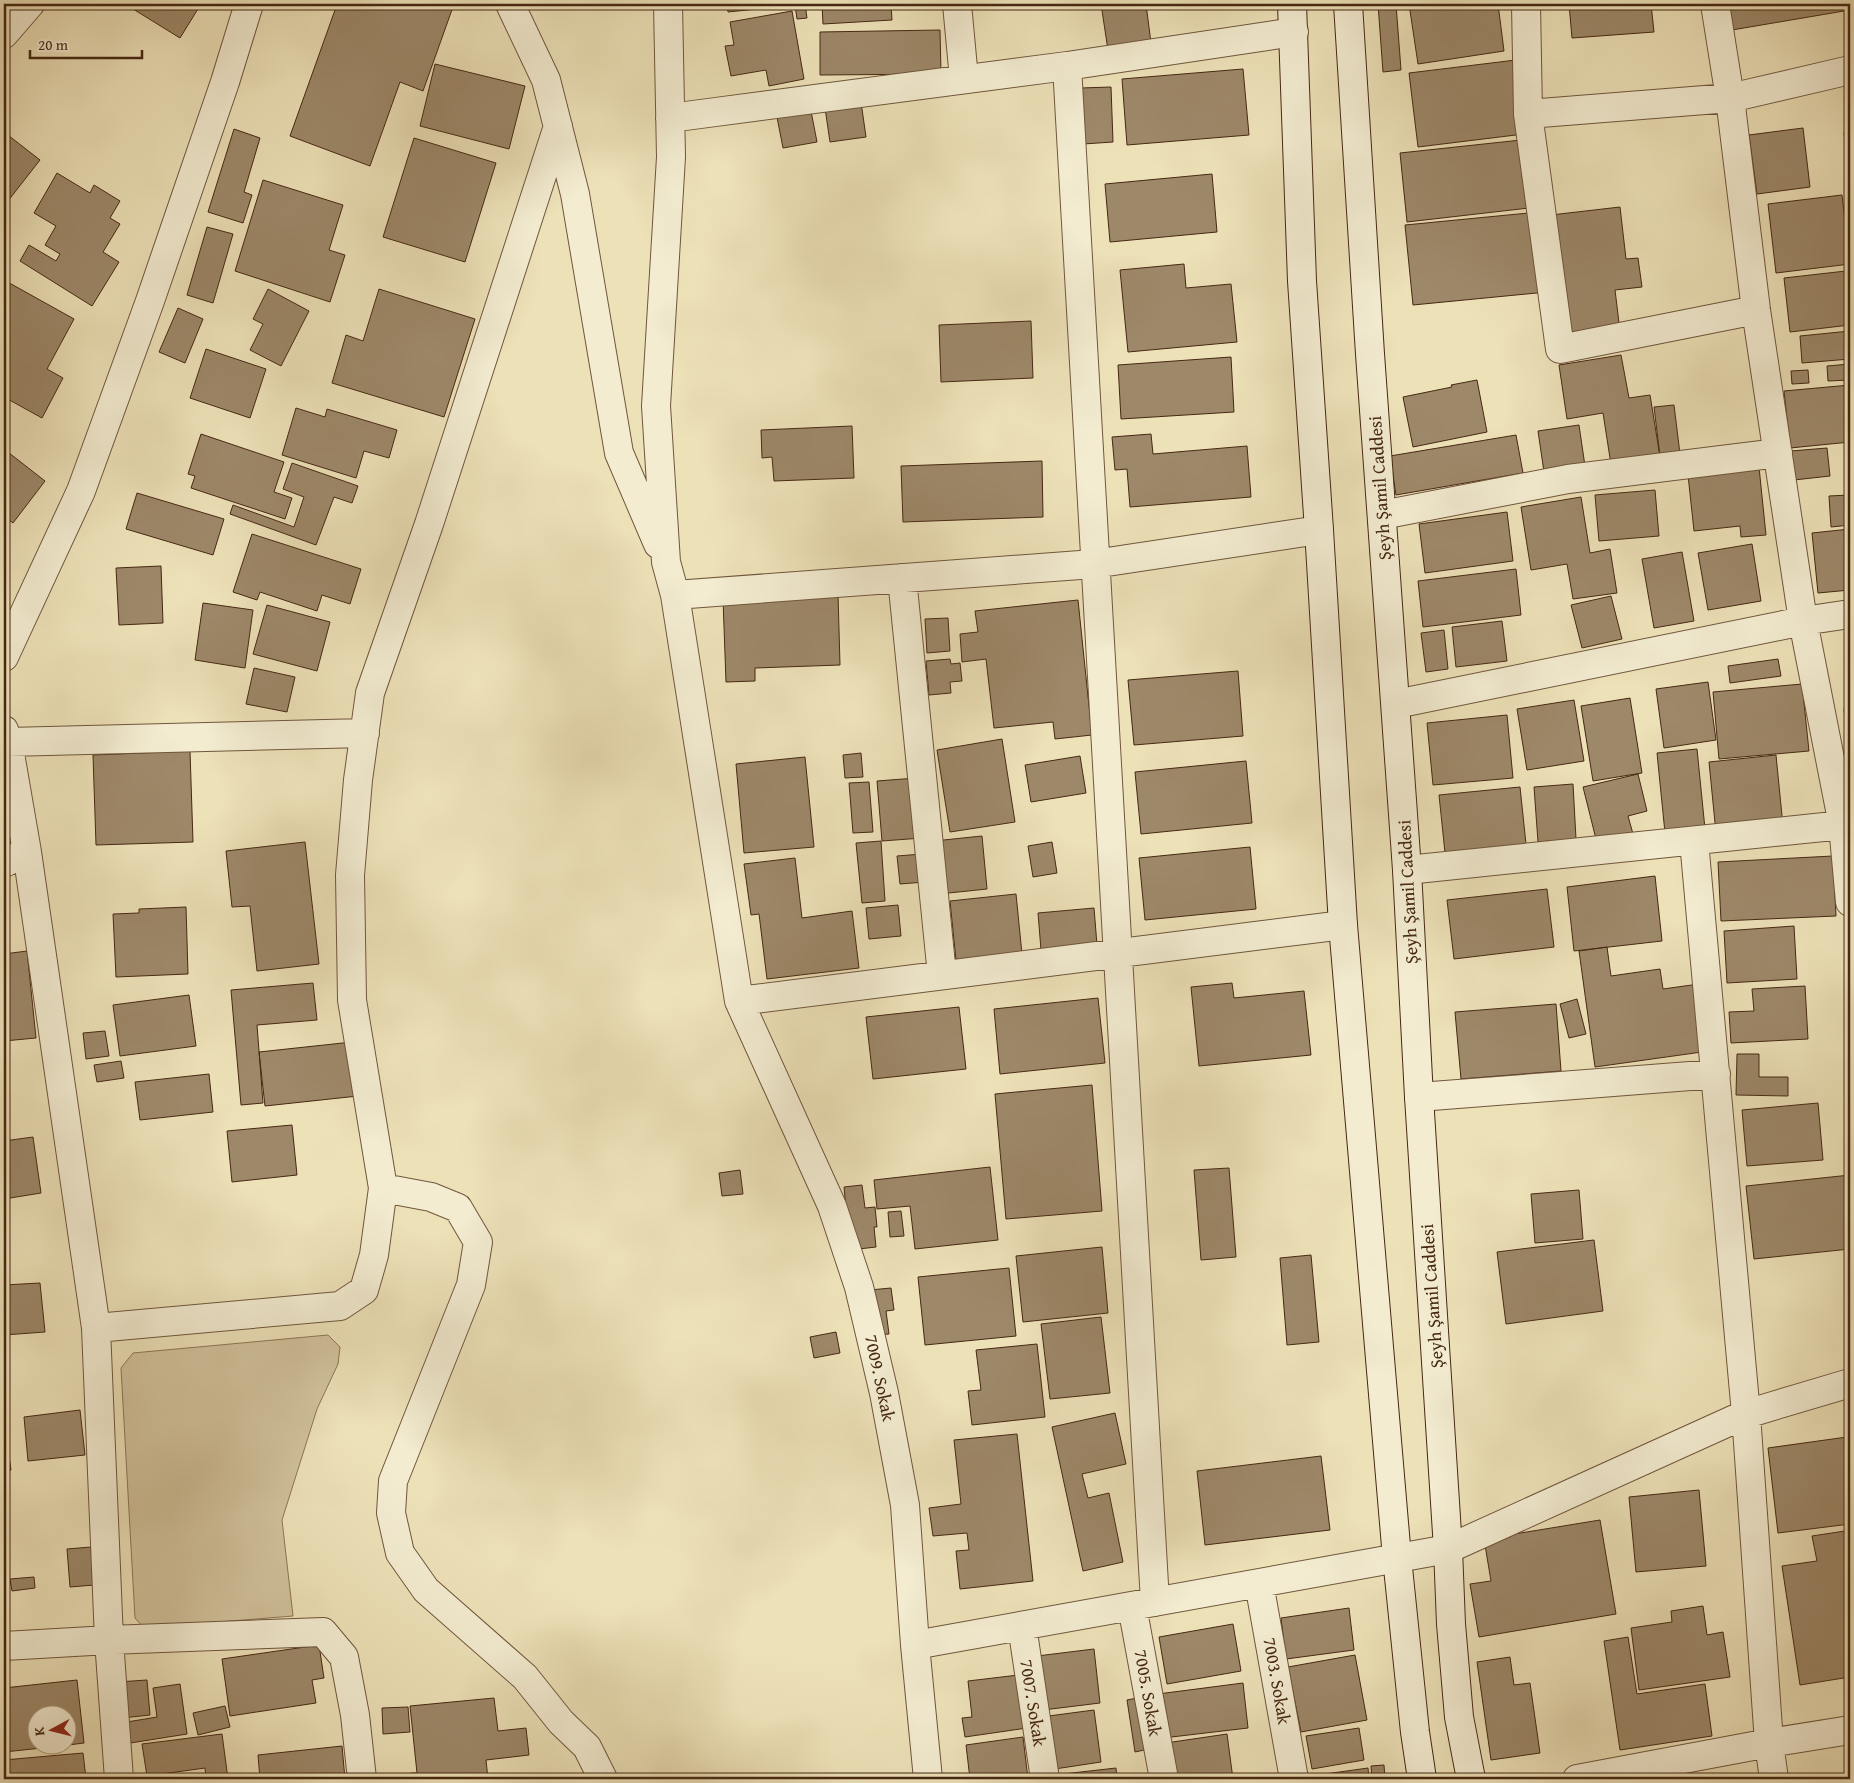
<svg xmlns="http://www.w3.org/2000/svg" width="1854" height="1783" font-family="'Gentium Book Plus',serif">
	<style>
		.green { fill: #d1c29c; stroke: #8c7558 }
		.building { fill: #9d8869; stroke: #462813 }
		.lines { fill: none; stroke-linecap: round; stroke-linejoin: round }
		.street-casing { stroke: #70563c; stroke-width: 30 }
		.secondary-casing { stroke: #462813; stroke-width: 30 }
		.street { stroke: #f3ecd1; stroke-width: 28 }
		.secondary { stroke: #f3ecd1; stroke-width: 28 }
		.labels { text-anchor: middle; stroke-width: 5; stroke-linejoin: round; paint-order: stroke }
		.street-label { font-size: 18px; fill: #462813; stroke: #f3ecd1 }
	</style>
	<rect width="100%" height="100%" fill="#ede1b8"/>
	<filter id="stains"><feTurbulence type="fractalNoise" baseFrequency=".004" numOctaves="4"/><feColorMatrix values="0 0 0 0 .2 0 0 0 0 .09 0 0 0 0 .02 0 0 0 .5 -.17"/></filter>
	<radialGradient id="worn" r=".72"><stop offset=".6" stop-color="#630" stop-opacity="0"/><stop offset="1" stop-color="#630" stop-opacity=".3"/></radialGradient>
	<path class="green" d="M 328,1335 L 340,1347 L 338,1364 L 317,1409 L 282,1520 L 293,1616 L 144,1628 L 135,1618 L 121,1368 L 133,1353 Z"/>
	<path class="building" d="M 125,4 L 201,4 L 180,38 Z
		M 332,4 L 454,4 L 423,91 L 400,82 L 370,166 L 290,136 L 335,10 L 330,8 Z
		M 727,4 L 805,4 L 807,18 L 797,19 L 795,5 L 728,12 Z
		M 822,4 L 891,4 L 892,20 L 823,24 Z
		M 972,4 L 1043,4 L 973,9 Z
		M 1101,4 L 1146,4 L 1151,43 L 1108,50 Z
		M 1378,4 L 1396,4 L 1401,70 L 1383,72 Z
		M 1409,4 L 1498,4 L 1504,51 L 1418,64 Z
		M 1569,4 L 1651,4 L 1654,32 L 1572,38 Z
		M 1722,4 L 1850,4 L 1850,10 L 1726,31 Z
		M 792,11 L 804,79 L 769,86 L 766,70 L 731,76 L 725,46 L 734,45 L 730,22 Z
		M 940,30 L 941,74 L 820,75 L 820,32 Z
		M 1516,60 L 1524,134 L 1418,147 L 1409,73 Z
		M 435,64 L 525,86 L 509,149 L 420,126 Z
		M 1243,69 L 1249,135 L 1127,145 L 1122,79 Z
		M 1111,87 L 1113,142 L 1083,144 L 1080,88 Z
		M 861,102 L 866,137 L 830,142 L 825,108 Z
		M 810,106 L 817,142 L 783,148 L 776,112 Z
		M 1803,128 L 1810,187 L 1757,194 L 1749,135 Z
		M 234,129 L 260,138 L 244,192 L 252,195 L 243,223 L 208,212 Z
		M 4,132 L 40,160 L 4,206 Z
		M 1850,132 L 1850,175 L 1844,133 Z
		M 414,138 L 496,163 L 465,262 L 383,237 Z
		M 1521,140 L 1529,208 L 1407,222 L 1400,153 Z
		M 57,173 L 90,193 L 94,185 L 120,201 L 110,218 L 120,224 L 103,252 L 119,262 L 92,306 L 20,261 L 29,245 L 56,261 L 60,254 L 45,245 L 56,226 L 34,213 Z
		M 1212,174 L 1217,232 L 1110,242 L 1105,184 Z
		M 263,180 L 343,205 L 329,250 L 345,255 L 330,302 L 235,271 Z
		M 1842,195 L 1850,264 L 1776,273 L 1768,204 Z
		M 1620,207 L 1626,259 L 1638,258 L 1642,287 L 1615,290 L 1620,331 L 1567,338 L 1551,215 Z
		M 1539,212 L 1547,292 L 1413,305 L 1405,225 Z
		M 207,227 L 233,234 L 213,303 L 187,295 Z
		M 1184,264 L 1186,288 L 1231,284 L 1237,342 L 1128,352 L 1120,270 Z
		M 1846,271 L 1850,325 L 1790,332 L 1784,278 Z
		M 4,280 L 74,319 L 47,369 L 63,378 L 42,418 L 4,397 Z
		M 268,289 L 309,311 L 281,366 L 250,350 L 263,324 L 253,319 Z
		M 379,289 L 475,319 L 444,417 L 332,383 L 346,335 L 363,341 Z
		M 178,308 L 203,319 L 185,363 L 159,352 Z
		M 1031,321 L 1033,378 L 941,382 L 939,325 Z
		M 1850,331 L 1850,359 L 1802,363 L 1800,336 Z
		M 206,349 L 266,369 L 250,418 L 190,398 Z
		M 1621,355 L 1629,398 L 1650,395 L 1661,463 L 1612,471 L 1603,413 L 1567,419 L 1559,365 Z
		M 1231,357 L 1234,412 L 1121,419 L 1118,365 Z
		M 1850,364 L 1850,380 L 1828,381 L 1827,366 Z
		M 1808,370 L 1809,383 L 1792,384 L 1791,371 Z
		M 1477,380 L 1487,432 L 1413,447 L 1403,397 L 1452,387 L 1451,385 Z
		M 1850,385 L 1850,442 L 1790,448 L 1784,391 Z
		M 1674,405 L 1680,454 L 1660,456 L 1654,407 Z
		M 296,408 L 325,417 L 327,409 L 397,430 L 389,458 L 364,451 L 356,478 L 282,455 Z
		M 1579,425 L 1586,473 L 1545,479 L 1538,431 Z
		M 852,426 L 854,478 L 774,481 L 772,457 L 762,458 L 761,430 Z
		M 201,434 L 284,462 L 274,492 L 292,498 L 285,519 L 191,488 L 195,476 L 188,474 Z
		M 1151,434 L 1153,454 L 1247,446 L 1251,497 L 1130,507 L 1127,469 L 1115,470 L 1112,437 Z
		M 1516,435 L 1523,473 L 1396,495 L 1390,456 Z
		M 1827,448 L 1830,476 L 1794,480 L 1791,451 Z
		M 4,449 L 45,481 L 13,523 L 4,516 Z
		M 1042,461 L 1043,517 L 903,522 L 901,466 Z
		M 292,463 L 358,486 L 352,503 L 334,497 L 316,545 L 230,514 L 233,505 L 294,527 L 304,497 L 283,489 Z
		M 1759,467 L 1766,535 L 1741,537 L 1740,526 L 1694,531 L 1688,475 Z
		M 1850,473 L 1850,525 L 1831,527 L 1829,496 L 1849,495 L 1847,474 Z
		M 1655,490 L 1659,536 L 1599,541 L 1595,495 Z
		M 137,493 L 224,519 L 213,555 L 126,529 Z
		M 1581,497 L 1590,553 L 1610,549 L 1617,593 L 1573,599 L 1567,564 L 1531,570 L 1521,507 Z
		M 1507,512 L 1513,561 L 1425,573 L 1419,524 Z
		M 1850,529 L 1850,590 L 1818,593 L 1812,533 Z
		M 252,534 L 361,569 L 350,604 L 322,595 L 317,611 L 260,592 L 257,600 L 233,592 Z
		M 1752,544 L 1761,601 L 1708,610 L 1698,553 Z
		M 1682,552 L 1694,621 L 1654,628 L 1642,559 Z
		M 161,566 L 163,623 L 119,625 L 116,568 Z
		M 1516,569 L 1521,615 L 1423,627 L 1418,581 Z
		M 838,594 L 840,665 L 755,668 L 755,681 L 726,682 L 723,599 Z
		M 1611,596 L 1622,639 L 1582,648 L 1571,605 Z
		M 1078,600 L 1092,735 L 1055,739 L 1053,722 L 994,728 L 986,659 L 962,662 L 960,634 L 978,632 L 975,611 Z
		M 203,603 L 253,610 L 245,668 L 195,660 Z
		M 267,605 L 330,622 L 317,671 L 253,654 Z
		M 948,618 L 950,651 L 927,653 L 925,619 Z
		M 1502,621 L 1507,661 L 1456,667 L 1452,627 Z
		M 1444,630 L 1448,669 L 1426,672 L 1421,633 Z
		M 950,659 L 951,664 L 960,663 L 962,681 L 950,682 L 951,693 L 929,695 L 926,661 Z
		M 1778,659 L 1781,676 L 1730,683 L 1728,666 Z
		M 254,668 L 295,677 L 287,712 L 246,704 Z
		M 1238,671 L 1243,736 L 1134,745 L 1128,680 Z
		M 1708,682 L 1716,740 L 1664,748 L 1656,689 Z
		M 1802,684 L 1809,751 L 1719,759 L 1713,692 Z
		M 1630,698 L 1642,773 L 1593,781 L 1581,706 Z
		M 1574,700 L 1584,761 L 1527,770 L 1517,709 Z
		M 1850,708 L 1850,742 L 1847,743 L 1844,709 Z
		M 1507,715 L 1513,778 L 1433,785 L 1427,723 Z
		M 1002,739 L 1015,822 L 950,832 L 937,750 Z
		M 1697,749 L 1705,829 L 1665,833 L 1657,753 Z
		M 190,751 L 193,842 L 96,845 L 93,755 Z
		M 861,753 L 863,777 L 845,778 L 843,755 Z
		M 1776,755 L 1783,826 L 1716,833 L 1709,762 Z
		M 1080,756 L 1086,793 L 1031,802 L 1025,765 Z
		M 805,757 L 814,847 L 744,853 L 736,764 Z
		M 1246,761 L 1252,823 L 1141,834 L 1135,772 Z
		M 1638,774 L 1647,811 L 1628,816 L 1633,834 L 1597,843 L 1583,787 Z
		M 916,778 L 922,838 L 882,841 L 877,781 Z
		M 869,782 L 873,832 L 853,833 L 849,783 Z
		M 1573,784 L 1576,839 L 1538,842 L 1534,787 Z
		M 1520,787 L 1526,844 L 1445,853 L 1439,795 Z
		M 982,836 L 987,889 L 939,894 L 934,841 Z
		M 881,841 L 885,901 L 862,903 L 856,843 Z
		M 305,842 L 319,964 L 257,971 L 250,906 L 232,907 L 226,851 Z
		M 1052,842 L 1057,873 L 1033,877 L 1028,846 Z
		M 1250,847 L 1256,909 L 1145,920 L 1139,858 Z
		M 922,854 L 925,882 L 900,884 L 897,856 Z
		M 1833,856 L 1836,916 L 1721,921 L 1718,862 Z
		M 795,858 L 802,918 L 852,911 L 859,968 L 767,979 L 759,914 L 751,915 L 744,864 Z
		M 1655,876 L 1662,941 L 1574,951 L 1567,887 Z
		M 1547,889 L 1554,947 L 1454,959 L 1447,900 Z
		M 1016,894 L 1022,954 L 956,960 L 950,901 Z
		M 898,905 L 901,936 L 869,939 L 866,908 Z
		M 186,907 L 188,974 L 116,977 L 113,914 L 139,913 L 139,909 Z
		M 1094,908 L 1097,945 L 1041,950 L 1038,913 Z
		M 1794,926 L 1797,979 L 1727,983 L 1724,931 Z
		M 1607,947 L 1611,976 L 1660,969 L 1663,989 L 1699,984 L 1709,1051 L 1595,1067 L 1579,951 Z
		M 27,951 L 36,1038 L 4,1041 L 4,954 Z
		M 313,983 L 317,1020 L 257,1025 L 263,1103 L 241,1105 L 231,990 Z
		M 1232,983 L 1234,998 L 1304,991 L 1311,1055 L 1199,1066 L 1191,987 Z
		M 1805,986 L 1808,1039 L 1731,1043 L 1729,1012 L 1754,1011 L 1752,989 Z
		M 189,995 L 196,1046 L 120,1056 L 113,1005 Z
		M 1098,998 L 1105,1063 L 1000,1074 L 994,1009 Z
		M 1577,999 L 1586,1034 L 1569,1038 L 1560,1004 Z
		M 1556,1004 L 1561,1071 L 1461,1079 L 1455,1012 Z
		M 959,1007 L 966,1069 L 873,1079 L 866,1017 Z
		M 105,1031 L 109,1056 L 86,1059 L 83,1033 Z
		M 352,1042 L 358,1096 L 265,1106 L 259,1052 Z
		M 1737,1054 L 1759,1054 L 1759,1077 L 1788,1077 L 1788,1096 L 1736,1095 Z
		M 121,1061 L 124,1078 L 97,1082 L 94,1065 Z
		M 209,1074 L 213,1112 L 140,1120 L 135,1082 Z
		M 1092,1085 L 1102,1211 L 1006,1219 L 995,1094 Z
		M 1818,1103 L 1823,1160 L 1747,1166 L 1742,1110 Z
		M 292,1125 L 297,1175 L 232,1182 L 227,1131 Z
		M 33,1137 L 41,1193 L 4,1199 L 4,1141 Z
		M 990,1167 L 998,1240 L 915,1249 L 910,1206 L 877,1209 L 874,1180 Z
		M 1229,1168 L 1236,1257 L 1201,1260 L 1194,1170 Z
		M 740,1170 L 743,1194 L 722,1196 L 719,1173 Z
		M 1850,1175 L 1850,1249 L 1754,1259 L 1746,1186 Z
		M 862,1185 L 865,1208 L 875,1207 L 877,1227 L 874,1227 L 876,1247 L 850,1250 L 844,1187 Z
		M 1579,1190 L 1583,1239 L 1535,1243 L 1531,1194 Z
		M 901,1211 L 904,1236 L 890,1237 L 888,1212 Z
		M 1594,1240 L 1603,1311 L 1506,1324 L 1497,1252 Z
		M 1102,1247 L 1108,1313 L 1023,1322 L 1016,1256 Z
		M 1311,1255 L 1319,1342 L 1287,1345 L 1280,1258 Z
		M 1009,1268 L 1016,1336 L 925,1345 L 918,1277 Z
		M 40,1283 L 45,1332 L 4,1335 L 4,1285 Z
		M 891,1288 L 894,1310 L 886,1311 L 889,1334 L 875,1335 L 870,1290 Z
		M 1101,1317 L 1110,1393 L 1050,1399 L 1041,1324 Z
		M 836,1332 L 840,1353 L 814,1358 L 810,1337 Z
		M 1037,1344 L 1045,1417 L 972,1425 L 968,1391 L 981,1390 L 976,1350 Z
		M 80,1410 L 85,1455 L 28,1461 L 24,1417 Z
		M 1115,1413 L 1126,1464 L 1082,1474 L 1088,1498 L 1109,1493 L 1123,1562 L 1083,1571 L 1052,1427 Z
		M 1017,1434 L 1033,1581 L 960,1589 L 956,1551 L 969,1550 L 967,1533 L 933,1536 L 929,1508 L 961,1504 L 954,1440 Z
		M 6,1436 L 11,1470 L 4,1471 L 4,1437 Z
		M 1847,1437 L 1850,1459 L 1850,1524 L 1778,1533 L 1768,1448 Z
		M 1321,1456 L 1330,1530 L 1205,1545 L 1197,1471 Z
		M 1699,1490 L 1706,1566 L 1636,1572 L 1629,1497 Z
		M 1600,1520 L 1616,1614 L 1479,1637 L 1470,1584 L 1491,1581 L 1484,1539 Z
		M 1845,1531 L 1850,1562 L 1850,1677 L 1800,1685 L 1782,1566 L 1817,1561 L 1812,1536 Z
		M 91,1547 L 94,1585 L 70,1587 L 67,1549 Z
		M 34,1577 L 35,1588 L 12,1591 L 10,1579 Z
		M 1703,1606 L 1707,1635 L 1723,1632 L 1730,1677 L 1639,1690 L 1631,1628 L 1672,1622 L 1671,1611 Z
		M 1349,1608 L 1354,1650 L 1286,1659 L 1281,1618 Z
		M 1233,1624 L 1241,1671 L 1167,1684 L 1159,1637 Z
		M 1628,1637 L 1637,1694 L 1705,1684 L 1712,1736 L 1620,1750 L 1604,1641 Z
		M 319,1645 L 324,1678 L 312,1680 L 316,1703 L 230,1716 L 222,1659 Z
		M 1094,1649 L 1100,1703 L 1043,1710 L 1037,1656 Z
		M 1355,1655 L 1367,1720 L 1301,1732 L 1288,1667 Z
		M 1510,1657 L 1514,1685 L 1530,1683 L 1540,1753 L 1491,1760 L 1477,1662 Z
		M 1027,1674 L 1034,1727 L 965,1737 L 962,1718 L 972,1717 L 968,1681 Z
		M 77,1680 L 84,1743 L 68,1745 L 68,1716 L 38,1716 L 38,1746 L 61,1746 L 4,1752 L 4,1688 Z
		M 147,1680 L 150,1715 L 122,1718 L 118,1682 Z
		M 1243,1683 L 1248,1728 L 1163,1738 L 1158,1694 Z
		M 180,1684 L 187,1734 L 124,1744 L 121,1723 L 157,1717 L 153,1688 Z
		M 1142,1697 L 1149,1749 L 1135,1752 L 1127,1700 Z
		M 494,1698 L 498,1731 L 526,1728 L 529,1755 L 486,1760 L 488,1779 L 412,1779 L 411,1773 L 417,1773 L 410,1706 Z
		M 225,1706 L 230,1727 L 198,1735 L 193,1713 Z
		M 408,1707 L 410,1732 L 383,1734 L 382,1708 Z
		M 1094,1710 L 1101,1762 L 1048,1770 L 1041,1717 Z
		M 1359,1728 L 1364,1760 L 1312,1769 L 1306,1736 Z
		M 222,1734 L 228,1779 L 206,1779 L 205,1768 L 147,1776 L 142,1744 Z
		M 1227,1734 L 1233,1779 L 1171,1779 L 1166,1743 Z
		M 1023,1737 L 1028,1779 L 970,1779 L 966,1745 Z
		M 342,1746 L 345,1779 L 260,1779 L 258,1755 Z
		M 83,1753 L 86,1779 L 4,1779 L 4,1760 Z
		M 1384,1765 L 1385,1779 L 1372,1779 L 1371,1766 Z
		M 1116,1768 L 1117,1779 L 1054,1779 L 1054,1775 Z
		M 1368,1768 L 1369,1779 L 1318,1779 L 1318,1775 Z
		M 1156,1773 L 1157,1779 L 1130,1779 L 1129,1776 Z
		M 592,1778 L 592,1779 L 530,1779 Z"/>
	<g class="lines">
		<g class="street-casing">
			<path id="street" d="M 510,4 L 546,80 L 575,194 L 619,453 L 658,544
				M 668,4 L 671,157 L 656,406 L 666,562 L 675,595 L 739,1001 L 832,1206 L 859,1287 L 884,1393 L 905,1505 L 915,1645 L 928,1779
				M 957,4 L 964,79
				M 1526,4 L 1528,114 L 1560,349 L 1756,310
				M 1715,4 L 1730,98 L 1756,310 L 1803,621 L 1843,825 L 1850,902
				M 4,34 L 30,4
				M 1528,114 L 1730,98 L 1850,70
				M 670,118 L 1067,66
				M 1382,515 L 1568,479 L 1778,453
				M 902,578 L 942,975
				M 675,595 L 1094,564 L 1319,530
				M 4,657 L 81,491 L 150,301 L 225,82 L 249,4
				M 1396,704 L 1803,621 L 1850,614
				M 4,730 L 8,742 L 27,852 L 96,1328 L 109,1640 L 323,1632 L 344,1657 L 355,1715 L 362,1779
				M 8,742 L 365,733
				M 1694,841 L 1746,1414 L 1769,1743 L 1774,1779
				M 4,863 L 27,852
				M 1407,870 L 1843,825
				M 739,1001 L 1343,925
				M 1419,1097 L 1716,1074
				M 383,1188 L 431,1197 L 458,1208 L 478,1242 L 471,1285 L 393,1481 L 391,1513 L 400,1553 L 426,1590 L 525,1677 L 561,1722 L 587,1747 L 603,1779
				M 96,1328 L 340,1306 L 364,1290 L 374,1255 L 383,1188 L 352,1000 L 350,875 L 358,780 L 370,693 L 429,524 L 558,126
				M 1259,1583 L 1294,1779
				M 1155,1602 L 1067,66 L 1294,32
				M 1132,1606 L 1164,1779
				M 1022,1626 L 1045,1779
				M 915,1645 L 1448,1549 L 1746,1414 L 1850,1383
				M 4,1646 L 109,1640 L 119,1779
				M 1577,1779 L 1769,1743 L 1850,1730"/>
		</g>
		<g class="secondary-casing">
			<path id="secondary" d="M 1292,4 L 1302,281 L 1319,530 L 1343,925 L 1397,1558 L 1415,1732 L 1422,1779
				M 1348,4 L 1370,354 L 1407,870 L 1419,1097 L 1448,1549 L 1451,1624 L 1459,1717 L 1471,1779"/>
		</g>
		<use href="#street" class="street"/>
		<use href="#secondary" class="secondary"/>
	</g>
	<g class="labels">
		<g class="street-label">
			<text transform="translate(1380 488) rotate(-94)" y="6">Şeyh Şamil Caddesi</text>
			<text transform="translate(1408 892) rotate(-93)" y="6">Şeyh Şamil Caddesi</text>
			<text transform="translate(1432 1296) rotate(-94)" y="6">Şeyh Şamil Caddesi</text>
			<text transform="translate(880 1378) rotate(78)" y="6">7009. Sokak</text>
			<text transform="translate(1277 1681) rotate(80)" y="6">7003. Sokak</text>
			<text transform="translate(1148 1693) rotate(80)" y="6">7005. Sokak</text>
			<text transform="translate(1033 1703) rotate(81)" y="6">7007. Sokak</text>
		</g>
	</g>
	<rect width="1854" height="1783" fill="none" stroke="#ede1b8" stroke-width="20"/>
	<rect x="5" y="5" width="1844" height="1773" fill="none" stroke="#462813" stroke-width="2.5"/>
	<rect x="10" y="10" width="1834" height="1763" fill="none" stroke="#462813"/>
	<g transform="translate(52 1730) rotate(263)"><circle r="24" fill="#f3ecd1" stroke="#ae9e85"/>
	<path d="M0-4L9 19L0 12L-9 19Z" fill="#8f2418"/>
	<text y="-8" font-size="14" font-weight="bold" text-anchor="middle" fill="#462813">K</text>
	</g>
	<path d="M30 50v8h112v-8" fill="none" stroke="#462813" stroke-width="2.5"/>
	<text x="38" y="50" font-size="15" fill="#462813" stroke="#f3ecd1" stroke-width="4" paint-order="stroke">20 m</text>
	<rect width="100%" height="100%" filter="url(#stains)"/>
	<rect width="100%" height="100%" fill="url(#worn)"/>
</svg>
